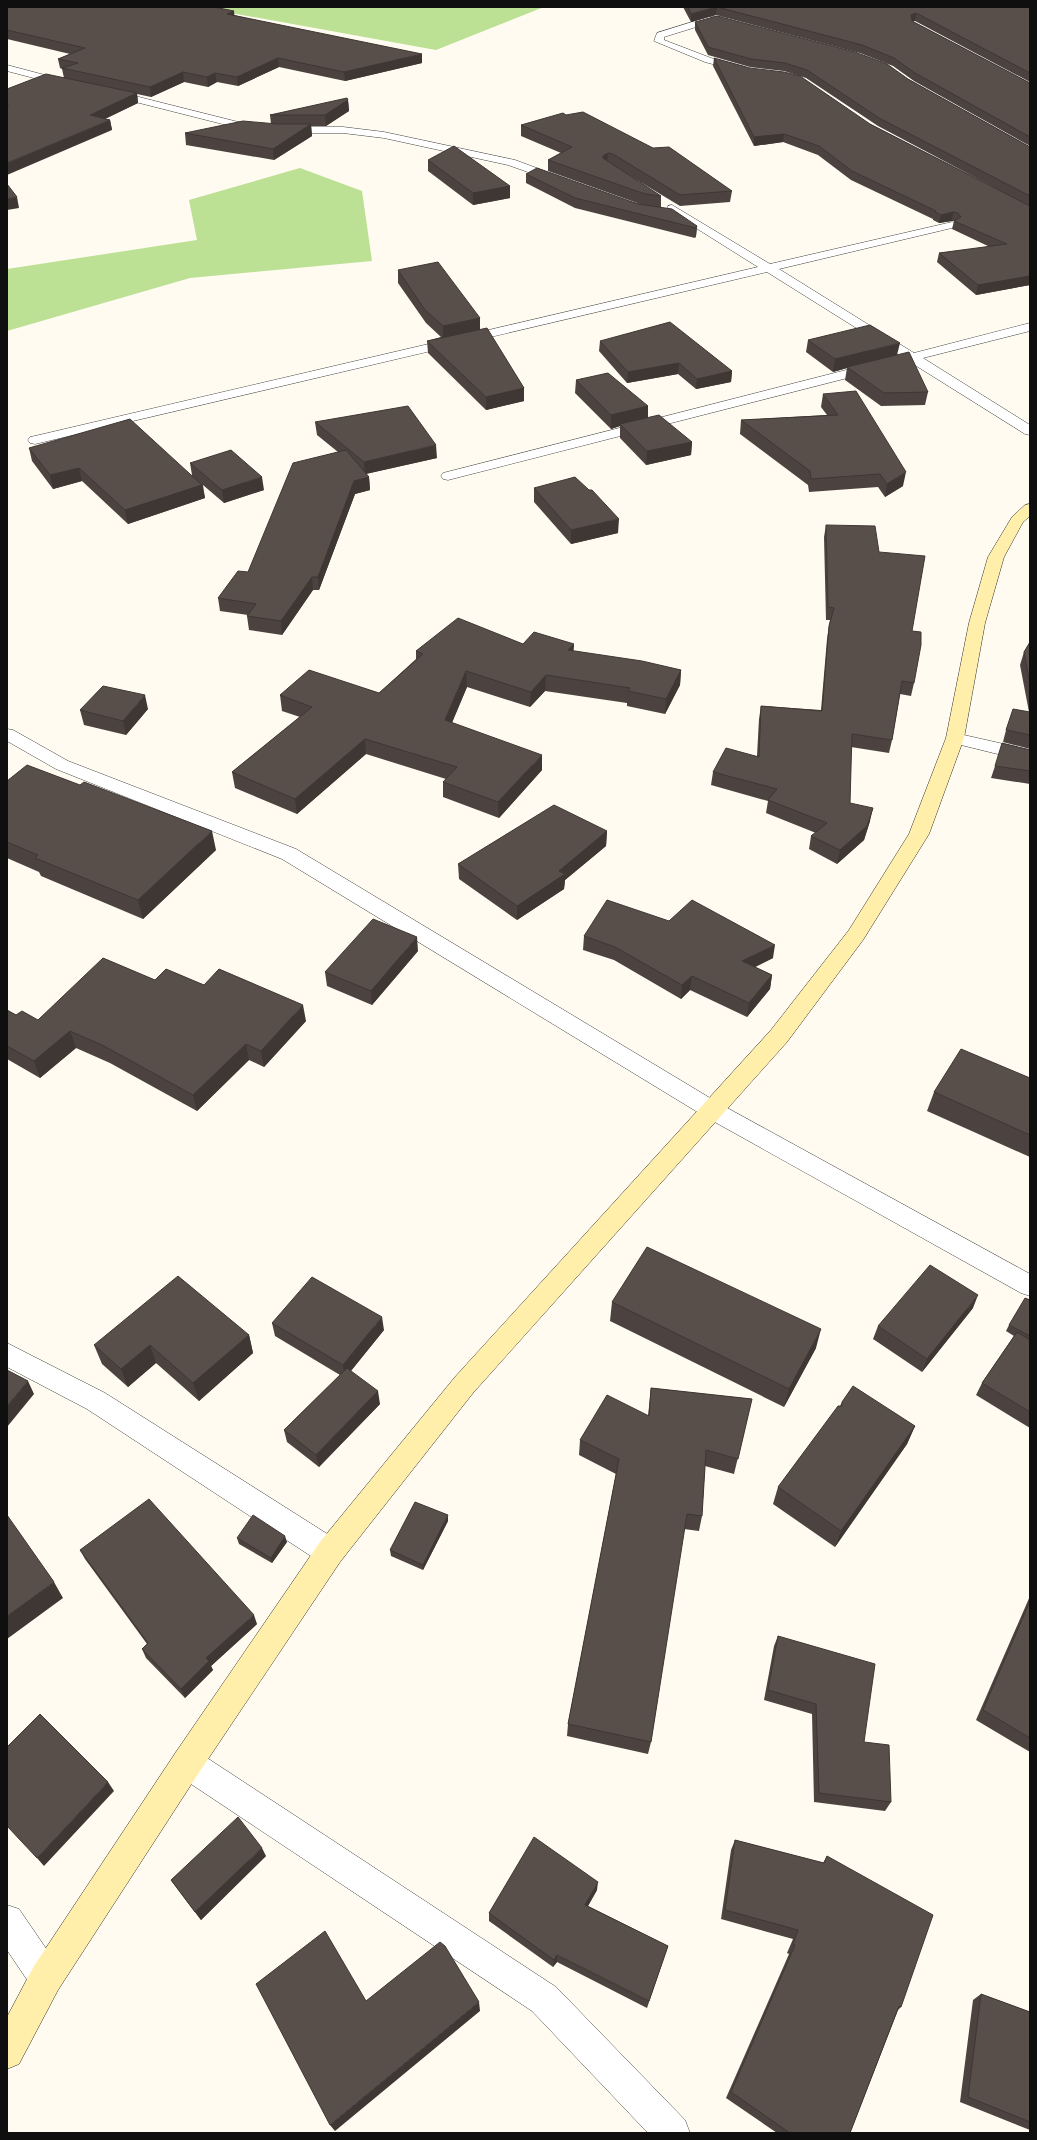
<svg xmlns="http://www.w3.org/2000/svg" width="1037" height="2140" font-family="Spectral,serif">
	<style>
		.forest { fill: #bce094 }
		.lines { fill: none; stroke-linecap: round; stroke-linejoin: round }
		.street-casing { stroke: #424242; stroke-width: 1 }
		.secondary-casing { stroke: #313131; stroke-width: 1 }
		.street { fill: #fff; fill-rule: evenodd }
		.secondary { fill: #ffefab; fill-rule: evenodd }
		.wall { fill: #4c4340 }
		.shaded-wall { fill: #3e3734 }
		.building { fill: #584e4a; stroke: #3e3734 }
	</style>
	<rect width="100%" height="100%" fill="#fffbf0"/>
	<path class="forest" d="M 198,7 L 544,7 L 436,50 Z
		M 300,168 L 362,191 L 372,261 L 190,278 L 7,331 L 7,269 L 197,240 L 189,200 Z"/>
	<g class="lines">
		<g class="street-casing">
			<path id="street" d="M 708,17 L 725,17 L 729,20 L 725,23 L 709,23 L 664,37 L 664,40 L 711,58 L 745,67 L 745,71 L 742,72 L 705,62 L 654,41 L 657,33 Z
				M 7,65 L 71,82 L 73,84 L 68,87 L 7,71 Z
				M 107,89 L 258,127 L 343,127 L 384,132 L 515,160 L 566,179 L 567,181 L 562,184 L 508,165 L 384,138 L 343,133 L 258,133 L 104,94 L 102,92 Z
				M 672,205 L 770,264 L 952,222 L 956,223 L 958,225 L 956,227 L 779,269 L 914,353 L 1030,323 L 1030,331 L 923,358 L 1030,425 L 1030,435 L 1025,434 L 910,362 L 448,480 L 443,479 L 441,476 L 443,473 L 901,356 L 767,272 L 35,444 L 30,443 L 28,440 L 30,437 L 35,436 L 758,267 L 680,218 L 651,214 L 645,211 L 651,208 L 668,210 L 668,206 Z
				M 7,729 L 13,730 L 68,761 L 296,849 L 720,1104 L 1030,1274 L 1030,1296 L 1021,1293 L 704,1116 L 282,859 L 56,769 L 7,741 Z
				M 955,733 L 1030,750 L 1030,762 L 949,742 L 946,738 L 949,734 Z
				M 7,1343 L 105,1393 L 340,1542 L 344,1552 L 340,1562 L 330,1566 L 320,1562 L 87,1409 L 7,1367 Z
				M 187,1748 L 198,1752 L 556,1987 L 685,2120 L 690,2133 L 648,2133 L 532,2011 L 176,1774 L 172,1763 L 176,1752 Z
				M 7,1905 L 19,1909 L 58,1966 L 63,1978 L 58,1990 L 46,1995 L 34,1990 L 7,1950 Z"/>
		</g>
		<g class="secondary-casing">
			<path id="secondary" d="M 1030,504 L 1030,516 L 1023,522 L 1004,557 L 985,623 L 964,738 L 929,834 L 863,940 L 787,1042 L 473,1393 L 340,1562 L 198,1774 L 58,1990 L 19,2064 L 7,2069 L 7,2017 L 34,1966 L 176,1752 L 320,1542 L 455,1377 L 771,1030 L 849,930 L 909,834 L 946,738 L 969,623 L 988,557 L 1012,517 L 1025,505 Z"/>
		</g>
		<use href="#street" class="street"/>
		<use href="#secondary" class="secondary"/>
	</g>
	<path class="wall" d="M 7,7 L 234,11 L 234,15 L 422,63 L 345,81 L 279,67 L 238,86 L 217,82 L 208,87 L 184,82 L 151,97 L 137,94 L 138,103 L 105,119 L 110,120 L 112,130 L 64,78 L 62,69 L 60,68 L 58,59 L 70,54 L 7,39 Z
		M 683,7 L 1030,7 L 1030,82 L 915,21 L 912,21 L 1030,83 L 1030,146 L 914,81 L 893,66 L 860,53 L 716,15 L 691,22 Z
		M 695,22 L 908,79 L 1030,147 L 1030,285 L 976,295 L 937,262 L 939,253 L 990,247 L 952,229 L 954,221 L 952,221 L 939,223 L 933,220 L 933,219 L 851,180 L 818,155 L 783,142 L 754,146 L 713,66 L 714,58 L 870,124 L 1012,197 L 878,126 L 806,78 L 784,71 L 750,67 L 708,55 L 695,30 Z
		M 348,100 L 349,111 L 326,126 L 311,126 L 312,136 L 274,160 L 186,145 L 185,133 L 271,124 L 270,115 Z
		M 521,125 L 732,191 L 730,202 L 680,206 L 612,165 L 661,196 L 661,207 L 697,226 L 696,236 L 695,238 L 575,208 L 526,183 L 526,174 L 640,204 L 548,171 L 548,160 L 561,153 L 521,136 Z
		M 428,160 L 510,186 L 510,198 L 473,205 L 428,171 Z
		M 398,270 L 480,318 L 480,329 L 524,388 L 524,401 L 486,410 L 428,353 L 427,341 L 441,337 L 426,323 L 398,283 Z
		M 808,340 L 897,355 L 928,392 L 925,405 L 881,406 L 845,380 L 847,368 L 833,372 L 806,352 Z
		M 600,341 L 732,371 L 731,382 L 696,389 L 678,374 L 627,383 L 599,351 Z
		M 576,380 L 648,406 L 648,418 L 692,442 L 691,455 L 646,465 L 620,438 L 620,426 L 611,429 L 575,393 Z
		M 823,394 L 903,486 L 885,497 L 878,487 L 809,492 L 808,485 L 740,434 L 741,420 L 827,415 L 821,407 Z
		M 315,422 L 437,458 L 366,474 L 369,477 L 370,490 L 355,494 L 319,590 L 313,590 L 282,635 L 249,630 L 247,616 L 248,615 L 220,611 L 218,598 L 248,572 L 338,452 L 317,435 Z
		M 29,448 L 192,475 L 190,463 L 264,490 L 224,503 L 203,485 L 205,498 L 128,524 L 82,481 L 53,489 L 32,461 Z
		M 534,488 L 589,490 L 618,533 L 571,544 L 534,502 Z
		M 826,525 L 879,552 L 912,631 L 914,683 L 911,696 L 900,694 L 892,740 L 889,753 L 851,747 L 850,803 L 870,821 L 864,840 L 837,864 L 809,849 L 811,836 L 816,833 L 766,813 L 768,801 L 711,785 L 713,772 L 757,756 L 759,719 L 761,706 L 821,710 L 827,639 L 830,620 L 826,620 L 824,537 Z
		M 1030,642 L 1030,749 L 1003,742 L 1006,730 L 1029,712 L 1020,665 L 1024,652 Z
		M 523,644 L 574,644 L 573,651 L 681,670 L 680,685 L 665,714 L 627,706 L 627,703 L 545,691 L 530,707 L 467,687 L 452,723 L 542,770 L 499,818 L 443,797 L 443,782 L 446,779 L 366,754 L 297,814 L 235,788 L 232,772 L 300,717 L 282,711 L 280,695 L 379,693 L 416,659 L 416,651 Z
		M 148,709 L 126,735 L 84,725 L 80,710 Z
		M 1030,750 L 1030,784 L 991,778 L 995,766 Z
		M 7,781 L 216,850 L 143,919 L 41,876 L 39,872 L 7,858 Z
		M 607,831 L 606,846 L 565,880 L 564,889 L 517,920 L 459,879 L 458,864 Z
		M 584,936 L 773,958 L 755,967 L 772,975 L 770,989 L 747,1017 L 690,990 L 681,999 L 614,960 L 583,950 Z
		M 418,951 L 372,1005 L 327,986 L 325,972 Z
		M 155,980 L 204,985 L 306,1021 L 264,1067 L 249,1060 L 197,1111 L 110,1063 L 76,1048 L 40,1078 L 7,1059 L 7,1010 L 16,1015 L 38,1020 Z
		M 1030,1078 L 1030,1157 L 927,1111 L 934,1092 Z
		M 1030,1300 L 1030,1428 L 976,1395 L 982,1383 L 1014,1336 L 1006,1331 L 1009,1325 Z
		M 612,1302 L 816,1348 L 784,1407 L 610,1321 Z
		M 973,1308 L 922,1372 L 873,1339 L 878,1326 Z
		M 272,1323 L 384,1330 L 351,1371 L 380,1404 L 319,1467 L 287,1442 L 284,1430 L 340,1375 L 275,1336 Z
		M 249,1335 L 253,1353 L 199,1401 L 156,1363 L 128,1387 L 102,1364 L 94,1345 Z
		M 651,1388 L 752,1399 L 734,1474 L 705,1466 L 702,1516 L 699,1531 L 684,1529 L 651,1742 L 648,1754 L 567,1736 L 568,1724 L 616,1474 L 579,1455 L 580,1440 L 648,1416 Z
		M 842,1402 L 915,1426 L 907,1444 L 835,1547 L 773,1504 L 778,1487 L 840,1406 Z
		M 448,1521 L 423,1570 L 391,1556 L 390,1550 Z
		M 237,1538 L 287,1542 L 272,1563 L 239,1544 Z
		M 80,1550 L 257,1624 L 211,1666 L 213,1670 L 185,1698 L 146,1658 L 142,1649 L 147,1644 L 85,1559 Z
		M 1030,1596 L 1030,1752 L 976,1720 Z
		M 778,1636 L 891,1802 L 885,1811 L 814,1802 L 812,1714 L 764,1700 L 774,1646 Z
		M 735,1840 L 823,1863 L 827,1856 L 901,2007 L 898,2010 L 850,2133 L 777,2133 L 726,2098 L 789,1954 L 787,1953 L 793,1939 L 721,1919 L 731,1850 Z
		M 266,1856 L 201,1920 L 171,1880 Z
		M 597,1890 L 588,1906 L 668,1946 L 647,2008 L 557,1962 L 553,1967 L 489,1921 L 489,1913 Z
		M 981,1994 L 1030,2012 L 1030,2130 L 960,2102 L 973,2000 Z"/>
	<path class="shaded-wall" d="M 717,7 L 716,15 L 691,22 L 691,14 Z
		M 234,11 L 235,20 L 227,14 Z
		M 916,13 L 915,21 L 910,22 L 911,15 Z
		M 422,54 L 422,63 L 345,81 L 344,72 Z
		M 278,58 L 279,67 L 238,86 L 237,77 Z
		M 183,72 L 184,82 L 151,97 L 150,87 Z
		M 215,73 L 217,82 L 208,87 L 207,77 Z
		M 137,93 L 138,103 L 92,125 L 90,115 Z
		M 348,100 L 349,111 L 326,126 L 325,115 Z
		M 110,120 L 112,130 L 7,175 L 7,163 Z
		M 311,124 L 312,136 L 274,160 L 273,149 Z
		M 784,134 L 783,142 L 754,146 L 754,137 Z
		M 608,153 L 607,164 L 602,167 L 603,156 Z
		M 510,186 L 510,198 L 473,205 L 473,193 Z
		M 17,197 L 19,208 L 7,210 L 7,199 Z
		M 953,212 L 952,221 L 939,223 L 941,215 Z
		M 697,226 L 696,236 L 695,238 L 696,228 Z
		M 1030,276 L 1030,285 L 976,295 L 978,285 Z
		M 480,318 L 480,330 L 443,339 L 443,326 Z
		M 900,343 L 897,355 L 847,367 L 847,368 L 833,372 L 835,359 Z
		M 679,363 L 678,374 L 627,383 L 628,372 Z
		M 732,371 L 731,382 L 696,389 L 697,379 Z
		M 524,388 L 524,401 L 486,410 L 486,397 Z
		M 648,406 L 648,419 L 620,424 L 620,426 L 611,429 L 611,415 Z
		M 692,442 L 691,455 L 646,465 L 647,451 Z
		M 436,445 L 437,458 L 365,474 L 364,462 Z
		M 79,468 L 82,481 L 53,489 L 50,475 Z
		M 906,472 L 903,486 L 885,497 L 887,484 Z
		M 262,477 L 264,490 L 224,503 L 222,490 Z
		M 369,477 L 370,490 L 355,494 L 319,590 L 318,577 L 354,481 Z
		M 202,485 L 205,498 L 128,524 L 125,510 Z
		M 619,519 L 618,533 L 571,544 L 571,530 Z
		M 312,577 L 313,590 L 282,635 L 281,621 Z
		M 574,644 L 573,659 L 568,650 Z
		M 681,670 L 680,685 L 665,714 L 666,699 Z
		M 466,671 L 467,687 L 446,736 L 445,720 Z
		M 546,675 L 545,691 L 530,707 L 531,692 Z
		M 145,695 L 148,709 L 126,735 L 123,721 Z
		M 365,739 L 366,754 L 297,814 L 295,799 Z
		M 542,755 L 542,770 L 499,818 L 498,802 Z
		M 873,808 L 870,821 L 864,840 L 837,864 L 840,850 Z
		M 212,831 L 216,850 L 143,919 L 138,900 Z
		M 607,831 L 606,846 L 565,880 L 564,889 L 517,920 L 517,906 Z
		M 417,937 L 418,951 L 372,1005 L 371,991 Z
		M 775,945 L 773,958 L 739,975 L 742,961 Z
		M 772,975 L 770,989 L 747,1017 L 749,1003 Z
		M 692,976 L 690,990 L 681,999 L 682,985 Z
		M 303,1005 L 306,1021 L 264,1067 L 261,1051 Z
		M 70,1031 L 76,1048 L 40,1078 L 34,1061 Z
		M 246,1044 L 249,1060 L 197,1111 L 193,1095 Z
		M 978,1295 L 973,1308 L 922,1372 L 927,1359 Z
		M 382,1317 L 384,1330 L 345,1378 L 343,1365 Z
		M 821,1329 L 816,1348 L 784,1407 L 789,1389 Z
		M 249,1335 L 253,1353 L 199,1401 L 193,1383 Z
		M 150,1345 L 156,1363 L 128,1387 L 121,1369 Z
		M 28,1381 L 34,1394 L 7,1427 L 7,1406 Z
		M 378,1391 L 380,1404 L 319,1467 L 316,1455 Z
		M 915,1426 L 907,1444 L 835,1547 L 841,1531 Z
		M 448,1515 L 448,1521 L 423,1570 L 423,1565 Z
		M 285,1536 L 287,1542 L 272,1563 L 271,1558 Z
		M 54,1582 L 63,1598 L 7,1639 L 7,1616 Z
		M 254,1615 L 257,1624 L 211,1666 L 213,1670 L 185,1698 L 181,1689 L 206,1658 Z
		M 108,1782 L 114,1791 L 44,1866 L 37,1858 Z
		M 262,1848 L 266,1856 L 201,1920 L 195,1912 Z
		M 598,1882 L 597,1890 L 584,1913 L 585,1905 Z
		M 557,1955 L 557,1962 L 553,1967 L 554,1960 Z
		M 479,2002 L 480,2011 L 335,2131 L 330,2125 Z"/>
	<path class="building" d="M 7,7 L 214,7 L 234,11 L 227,14 L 422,54 L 344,72 L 278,58 L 237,77 L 215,73 L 207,77 L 183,72 L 150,87 L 62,68 L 78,63 L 58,59 L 85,48 L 7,30 Z
		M 688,7 L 1030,7 L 1030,73 L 916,13 L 911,15 L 912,21 L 1030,83 L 1030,137 L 915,73 L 894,58 L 862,45 L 717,7 L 691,14 Z
		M 717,16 L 855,52 L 887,64 L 908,79 L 1030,147 L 1030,196 L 879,118 L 807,70 L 785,63 L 751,59 L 708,47 L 695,22 Z
		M 714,58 L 750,68 L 784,72 L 800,76 L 870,124 L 1030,206 L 1030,276 L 978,285 L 939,253 L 1007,244 L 954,221 L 961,217 L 958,213 L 953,212 L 941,215 L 935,212 L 936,211 L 852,171 L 819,146 L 784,134 L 754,137 Z
		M 46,74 L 137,93 L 90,115 L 110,120 L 7,163 L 7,107 L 8,106 L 7,101 L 7,89 Z
		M 347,98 L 348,100 L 325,115 L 270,115 Z
		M 583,112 L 653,148 L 669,147 L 732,191 L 680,195 L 613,154 L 608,153 L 603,156 L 603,158 L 661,196 L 645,194 L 548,160 L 572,147 L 521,125 L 563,113 L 566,115 Z
		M 243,121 L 277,124 L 311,124 L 273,149 L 185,133 Z
		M 454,146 L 510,186 L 473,193 L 428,160 Z
		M 537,168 L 638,204 L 672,209 L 697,226 L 696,228 L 575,198 L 526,174 Z
		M 7,184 L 17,197 L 7,199 Z
		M 438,262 L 480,318 L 443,326 L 425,310 L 398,270 Z
		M 670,322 L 732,371 L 697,379 L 679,363 L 628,372 L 600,341 Z
		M 870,325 L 900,343 L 835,359 L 808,340 Z
		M 487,328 L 524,388 L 486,397 L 427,341 Z
		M 909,352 L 928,392 L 884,393 L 847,367 Z
		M 608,373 L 648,406 L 611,415 L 576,380 Z
		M 856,391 L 906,472 L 887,484 L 880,474 L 811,479 L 810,471 L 741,420 L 838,415 L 823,394 Z
		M 408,406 L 436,445 L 364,462 L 315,422 Z
		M 659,415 L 692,442 L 647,451 L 620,424 Z
		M 130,419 L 202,485 L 125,510 L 79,468 L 50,475 L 29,448 Z
		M 231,450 L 262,477 L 222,490 L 190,463 Z
		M 346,450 L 369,477 L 354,481 L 318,577 L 312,577 L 281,621 L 247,616 L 256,604 L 218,598 L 238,571 L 248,572 L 293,463 Z
		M 575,477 L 589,490 L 592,490 L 619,519 L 571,530 L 534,488 Z
		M 826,525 L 875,526 L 879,552 L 925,556 L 912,631 L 921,632 L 921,645 L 914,683 L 902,681 L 892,740 L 852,734 L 850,803 L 873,808 L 867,826 L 840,850 L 811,836 L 827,823 L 768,800 L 777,789 L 713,772 L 726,748 L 759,757 L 761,706 L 822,711 L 829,626 L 834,608 L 828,607 Z
		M 458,618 L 523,644 L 534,632 L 574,644 L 568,650 L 642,661 L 681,670 L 666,699 L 628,691 L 630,688 L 546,675 L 531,692 L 466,671 L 445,720 L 542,755 L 498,802 L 443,782 L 457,767 L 365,739 L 295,799 L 232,772 L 312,707 L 280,695 L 309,670 L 379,693 L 423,654 L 416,651 Z
		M 1030,642 L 1030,685 L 1024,652 Z
		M 103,686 L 145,695 L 123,721 L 80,710 Z
		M 1013,709 L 1030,712 L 1030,735 L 1006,730 Z
		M 1002,743 L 1030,750 L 1030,771 L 995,766 Z
		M 27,765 L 80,785 L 84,782 L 212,831 L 138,900 L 35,858 L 38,855 L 7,842 L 7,781 Z
		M 554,805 L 607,831 L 559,871 L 565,874 L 517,906 L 458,864 Z
		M 607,900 L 669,921 L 692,900 L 775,945 L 742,961 L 772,975 L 749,1003 L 692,976 L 682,985 L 615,947 L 584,936 Z
		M 373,919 L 417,937 L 371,991 L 325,972 Z
		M 103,958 L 155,980 L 166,969 L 204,985 L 219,969 L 303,1005 L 261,1051 L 246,1044 L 193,1095 L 104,1046 L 70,1031 L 34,1061 L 7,1046 L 7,1010 L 16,1015 L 22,1011 L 38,1020 Z
		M 961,1049 L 1030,1078 L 1030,1135 L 934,1092 Z
		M 647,1247 L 821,1329 L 789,1389 L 612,1302 Z
		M 930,1265 L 978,1295 L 927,1359 L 878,1326 Z
		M 178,1276 L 249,1335 L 193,1383 L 150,1345 L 121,1369 L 94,1345 Z
		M 312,1277 L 382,1317 L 343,1365 L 272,1323 Z
		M 1025,1298 L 1030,1300 L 1030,1336 L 1009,1325 Z
		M 1017,1332 L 1030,1340 L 1030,1412 L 982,1383 Z
		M 347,1368 L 378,1391 L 316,1455 L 284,1430 Z
		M 7,1370 L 28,1381 L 7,1406 Z
		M 853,1386 L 915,1426 L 841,1531 L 778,1487 L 838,1406 L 842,1406 L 842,1402 Z
		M 651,1388 L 752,1399 L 738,1459 L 706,1450 L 702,1516 L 687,1514 L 651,1742 L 568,1724 L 619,1459 L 580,1440 L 607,1395 L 649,1416 Z
		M 149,1499 L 254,1615 L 206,1658 L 209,1661 L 181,1689 L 142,1649 L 148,1643 L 80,1550 Z
		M 415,1502 L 448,1515 L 423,1565 L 390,1550 Z
		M 7,1515 L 54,1582 L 7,1616 Z
		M 253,1515 L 285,1536 L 271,1558 L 237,1538 Z
		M 1030,1601 L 1030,1738 L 983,1710 Z
		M 778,1636 L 875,1664 L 864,1742 L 889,1745 L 891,1802 L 819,1793 L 816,1704 L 768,1690 Z
		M 40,1714 L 108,1782 L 37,1858 L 7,1826 L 7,1747 Z
		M 238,1817 L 262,1848 L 195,1912 L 171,1880 Z
		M 534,1837 L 598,1882 L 585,1905 L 668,1946 L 649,2001 L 557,1955 L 554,1960 L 489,1913 Z
		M 735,1840 L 824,1863 L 827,1856 L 933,1915 L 901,2007 L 899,2006 L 850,2133 L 790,2133 L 731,2092 L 795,1945 L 793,1944 L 798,1930 L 725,1910 Z
		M 325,1931 L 366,2001 L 440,1942 L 445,1946 L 479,2002 L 330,2125 L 256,1984 Z
		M 981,1994 L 1030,2012 L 1030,2122 L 968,2097 Z"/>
	<rect width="1037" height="2140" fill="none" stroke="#0f0f0f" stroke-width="16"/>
</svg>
